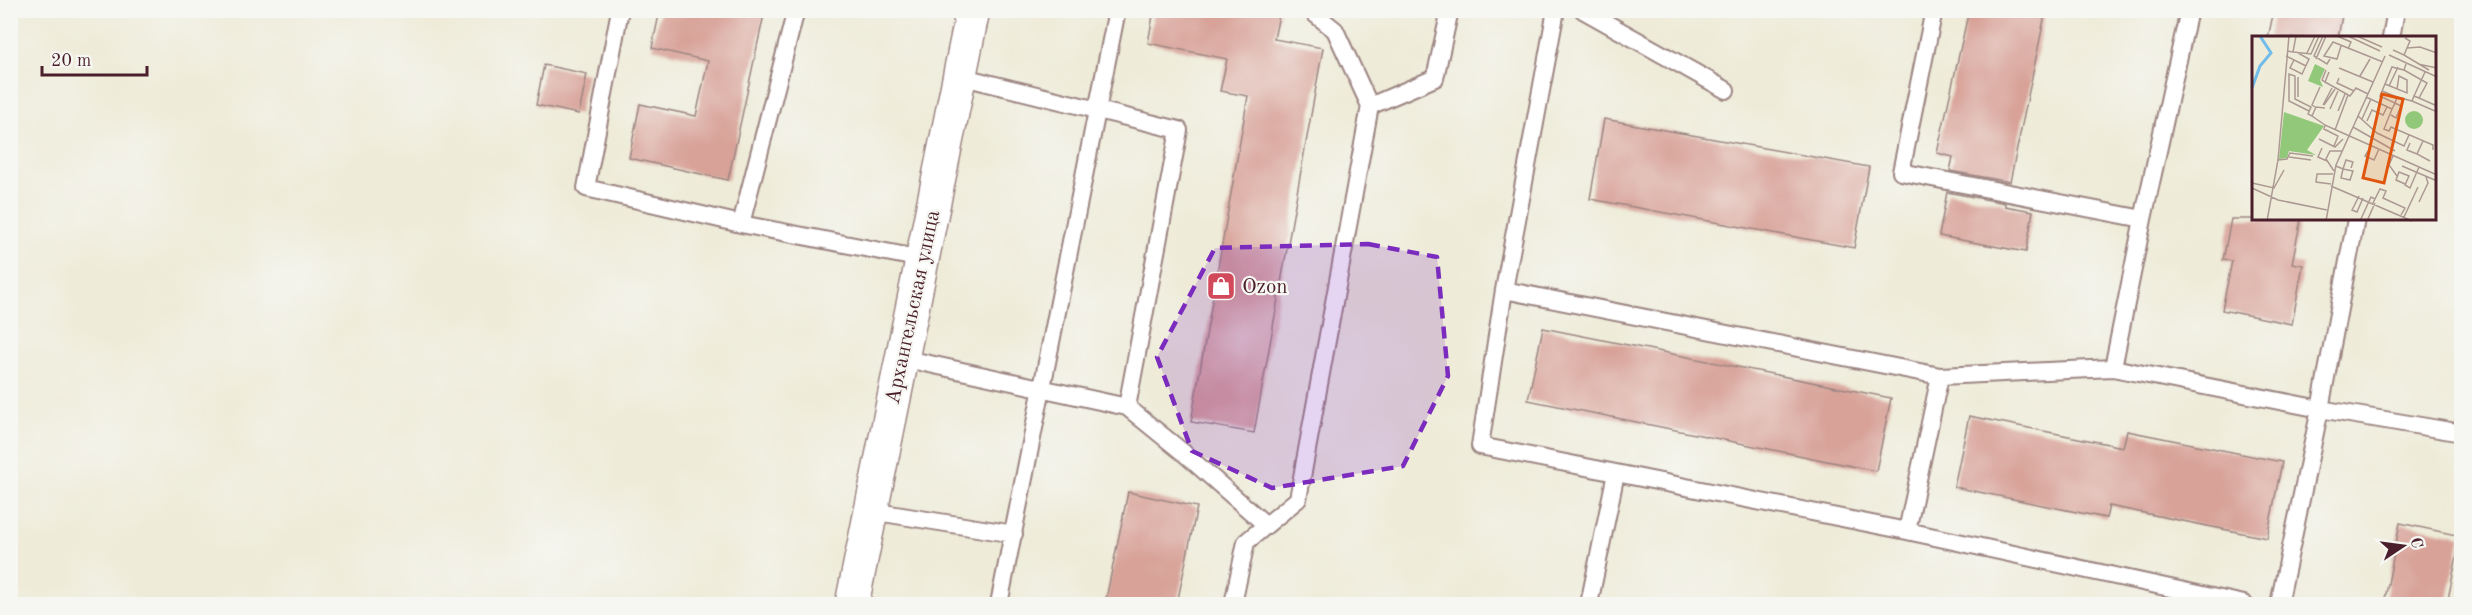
<svg xmlns="http://www.w3.org/2000/svg" width="2472" height="615" font-family="'Old Standard TT',serif">
	<style>
		.building { fill: #d8a298 }
		.lines { fill: none; stroke-linecap: round; stroke-linejoin: round }
		.lane-casing { stroke: #9c8582; stroke-width: 20 }
		.secondary-casing { stroke: #9c8582; stroke-width: 36 }
		.lane { stroke: #fff; stroke-width: 16 }
		.secondary { stroke: #fff; stroke-width: 33 }
		.marked { fill: #7b2cbf; fill-opacity: 0.2; stroke: #7b2cbf; stroke-width: 4.5; stroke-dasharray: 12 8; stroke-linejoin: round }
		.labels { text-anchor: middle; stroke-width: 4.5; stroke-linejoin: round; paint-order: stroke }
		.poi-label { font-size: 21px; fill: #4a1f2b; stroke: #f6f6f2; text-anchor: start }
		.street-label { font-size: 21px; fill: #4a1f2b; stroke: #f6f6f2 }
		.inset-river { fill: none; stroke: #71bcea; stroke-width: 3 }
		.inset-road { fill: none; stroke: #ac9993; stroke-width: 1.5 }
		.view { fill: #e0560e; fill-opacity: 0.15; stroke: #e0560e; stroke-width: 3 }
		.inset-edge { fill: none; stroke: #4a1f2b; stroke-width: 3 }
	</style>
	<rect width="100%" height="100%" fill="#f6f6f2"/>
	<filter id="ink" filterUnits="userSpaceOnUse"><feTurbulence type="fractalNoise" baseFrequency=".0167" numOctaves="2"/><feDisplacementMap in="SourceGraphic" scale="12" xChannelSelector="R" yChannelSelector="G"/><feConvolveMatrix kernelMatrix="1 2 1 2 8 2 1 2 1" color-interpolation-filters="sRGB"/></filter>
	<filter id="wash" filterUnits="userSpaceOnUse"><feTurbulence type="fractalNoise" baseFrequency=".008" numOctaves="4" result="noise"/><feDisplacementMap in="SourceGraphic" scale="24" xChannelSelector="R" yChannelSelector="G"/><feGaussianBlur stdDeviation="1.35" result="paint"/><feColorMatrix in="noise" values="0 0 0 0 0 0 0 0 0 0 0 0 0 0 0 0 0 1.4 0 .05"/><feComposite in="paint" operator="in"/></filter>
	<g filter="url(#wash)">
		<rect width="100%" height="100%" fill="#eeebd8"/>
		<g id="blocks">
			<path class="building" d="M 660,10 L 765,10 L 728,180 L 629,158 L 640,104 L 696,116 L 708,61 L 652,48 Z
				M 1154,10 L 1280,10 L 1274,39 L 1323,48 L 1254,433 L 1191,422 L 1248,96 L 1220,91 L 1227,59 L 1148,43 Z
				M 1969,10 L 2046,10 L 2010,182 L 1950,171 L 1953,157 L 1937,153 Z
				M 2274,10 L 2343,10 L 2338,38 L 2268,38 Z
				M 544,65 L 587,74 L 579,114 L 536,105 Z
				M 1604,119 L 1869,167 L 1854,248 L 1590,199 Z
				M 1947,192 L 2005,203 L 2005,206 L 2033,211 L 2026,252 L 1939,236 Z
				M 2231,219 L 2301,219 L 2292,263 L 2303,265 L 2292,324 L 2222,310 L 2232,261 L 2223,260 Z
				M 1543,328 L 1891,398 L 1876,471 L 1528,400 Z
				M 1969,416 L 2123,447 L 2127,431 L 2282,462 L 2267,538 L 2109,506 L 2106,518 L 1954,487 Z
				M 1128,492 L 1197,507 L 1177,604 L 1105,604 Z
				M 2400,523 L 2461,536 L 2447,604 L 2384,604 Z"/>
		</g>
	</g>
	<g filter="url(#ink)">
		<use href="#blocks" fill-opacity="0" stroke="#9c8582" stroke-width="1.5"/>
		<g class="lines">
			<g class="lane-casing">
				<path id="lane" d="M 620,10 L 586,188 L 741,224 L 922,259
					M 1310,10 L 1335,30 L 1370,106
					M 1583,10 L 1726,90
					M 1934,10 L 1901,172 L 2143,219
					M 2189,10 L 2143,219 L 2113,368 L 2320,409 L 2356,219
					M 2391,38 L 2396,10
					M 959,76 L 1179,130 L 1127,407
					M 741,224 L 796,10
					M 1504,290 L 1556,10
					M 902,358 L 1127,407 L 1185,454 L 1266,525
					M 1940,376 L 1907,531 L 2244,604
					M 1616,473 L 1907,531
					M 871,511 L 1014,534
					M 999,604 L 1117,10
					M 1233,604 L 1246,542 L 1298,499 L 1370,106 L 1435,78 L 1450,10
					M 1589,604 L 1616,473 L 1480,446 L 1504,290 L 1940,376 L 2113,368
					M 2279,604 L 2320,409 L 2462,433"/>
			</g>
			<g class="secondary-casing">
				<path id="secondary" d="M 852,604 L 973,10"/>
			</g>
			<use href="#lane" class="lane"/>
			<use href="#secondary" class="secondary"/>
		</g>
	</g>
	<path class="marked" d="M 1368,244 L 1437,257 L 1448,376 L 1403,466 L 1272,488 L 1192,451 L 1157,357 L 1215,248 Z"/>
	<defs>
		<g id="shop-square" transform="scale(1.5)"><rect x="-9" y="-9" width="18" height="18" rx="4" fill="#d1495b" stroke="#f6f6f2"/><path d="M-5-2.5h2.3a2.7 3.5 0 0 1 5.4 0H5L5.5 6h-11ZM-1.5-2.5h3a1.5 2.3 0 0 0-3 0Z" fill="#fff"/></g>
	</defs>
	<g fill-rule="evenodd">
		<use href="#shop-square" x="1221" y="286"/>
	</g>
	<g class="labels">
		<g class="poi-label">
			<text x="1242" y="293">Ozon</text>
		</g>
		<g class="street-label">
			<text transform="translate(912 307) rotate(-78)" y="7">Архангельская улица</text>
		</g>
	</g>
	<g transform="translate(2252 36)">
		<rect width="184" height="184" fill="#eeebd8"/>
		<path d="M 63,28 L 73,33 L 68,44 L 71,51 L 56,45 ZM 32,76 L 72,90 L 55,114 L 64,119 L 37,115 L 35,122 L 27,123 Z" fill="#92c87a"/>
		<path d="M153 84a9 9 0 1 1 18 0a9 9 0 1 1-18 0Z" fill="#92c87a"/>
		<path class="inset-river" d="M 0,52 L 8,30 L 19,17 L 8,0"/>
		<path class="inset-road" d="M 71,0 L 62,20 L 75,28 L 78,23M 85,0 L 99,6 L 96,13M 96,0 L 128,15M 105,0 L 130,11M 89,10 L 85,23 L 72,20 L 81,6 L 131,26M 155,12 L 168,11 L 185,17M 141,14 L 152,19 L 158,5 L 153,2M 35,15 L 41,16 L 44,0M 41,16 L 59,18 L 67,0M 55,17 L 63,0M 137,19 L 185,41M 152,19 L 177,34M 34,20 L 54,30M 64,23 L 74,0M 42,24 L 38,32 L 50,38 L 57,23 L 46,17M 166,28 L 185,32M 87,32 L 121,46M 74,34 L 70,44 L 73,46 L 77,36M 108,40 L 118,23M 46,41 L 46,61M 87,42 L 85,47 L 102,55M 73,46 L 98,60 L 104,52 L 116,58M 133,48 L 155,57 L 155,44 L 147,40 L 145,53M 137,50 L 146,31M 130,55 L 145,61 L 143,67 L 149,70 L 144,82 L 139,79M 162,60 L 173,36M 114,61 L 140,73 L 143,67 L 128,60 L 140,31 L 152,34 L 154,28M 145,61 L 160,65 L 162,60 L 167,62 L 175,47 L 152,34M 167,62 L 185,70M 160,65 L 183,75M 71,69 L 80,52M 72,69 L 83,53M 63,71 L 60,69 L 68,51M 73,72 L 64,71 L 60,80 L 73,89M 78,73 L 86,55M 140,73 L 132,93 L 137,95 L 139,91 L 181,109 L 181,114M 57,75 L 37,65 L 37,38 L 43,40 L 43,63 L 59,71 L 56,78 L 60,80M 86,75 L 93,58M 106,80 L 125,97 L 152,110 L 157,99M 110,83 L 119,63M 115,85 L 120,74 L 131,79 L 135,71M 101,91 L 143,115M 83,94 L 96,59M 67,103 L 83,111 L 91,103M 171,105 L 165,118 L 178,125M 158,107 L 155,114 L 165,118M 82,110 L 86,100 L 72,93 L 73,89 L 185,139M 70,112 L 66,121 L 75,125M 116,115 L 113,120 L 122,124 L 127,113M 141,120 L 137,129 L 145,140M 37,121 L 59,124M 26,124 L 35,123 L 38,117 L 61,120M 84,130 L 91,133 L 101,135 L 98,144 L 89,142 L 91,133 L 94,124 L 101,126 L 99,132M 150,130 L 185,145M 82,135 L 74,123 L 78,115 L 90,115M 0,147 L 22,152 L 32,134M 79,148 L 64,146 L 65,138 L 81,138M 153,148 L 144,144 L 147,136 L 157,140 L 153,149 L 158,152 L 167,131M 79,150 L 160,185M 0,152 L 26,164 L 75,174M 107,160 L 100,174 L 105,176 L 111,162M 167,166 L 176,147 L 174,141M 121,167 L 128,153 L 134,155 L 131,162 L 153,172 L 149,179M 152,181 L 166,151M 15,185 L 26,124 L 37,0M 74,185 L 84,129 L 133,20M 108,185 L 119,161 L 123,163M 115,185 L 123,167"/>
		<path class="view" d="M 130,58 L 151,63 L 132,147 L 111,142 Z"/>
		<rect width="184" height="184" class="inset-edge"/>
	</g>
	<rect width="2472" height="615" fill="none" stroke="#f6f6f2" stroke-width="36"/>
	<g transform="translate(2403 546) rotate(77)" stroke="#f6f6f2" stroke-width="4.5" paint-order="stroke">
	<path d="M0-4.5L10 22L0 15L-10 22Z" fill="#4a1f2b"/>
	<text y="-9" font-size="16" font-weight="bold" text-anchor="middle" fill="#4a1f2b">С</text>
	</g>
	<path d="M42 66v9h105v-9" fill="none" stroke="#4a1f2b" stroke-width="3"/>
	<text x="51" y="66" font-size="18" fill="#4a1f2b" stroke="#f6f6f2" stroke-width="4.5" paint-order="stroke">20 m</text>
</svg>
